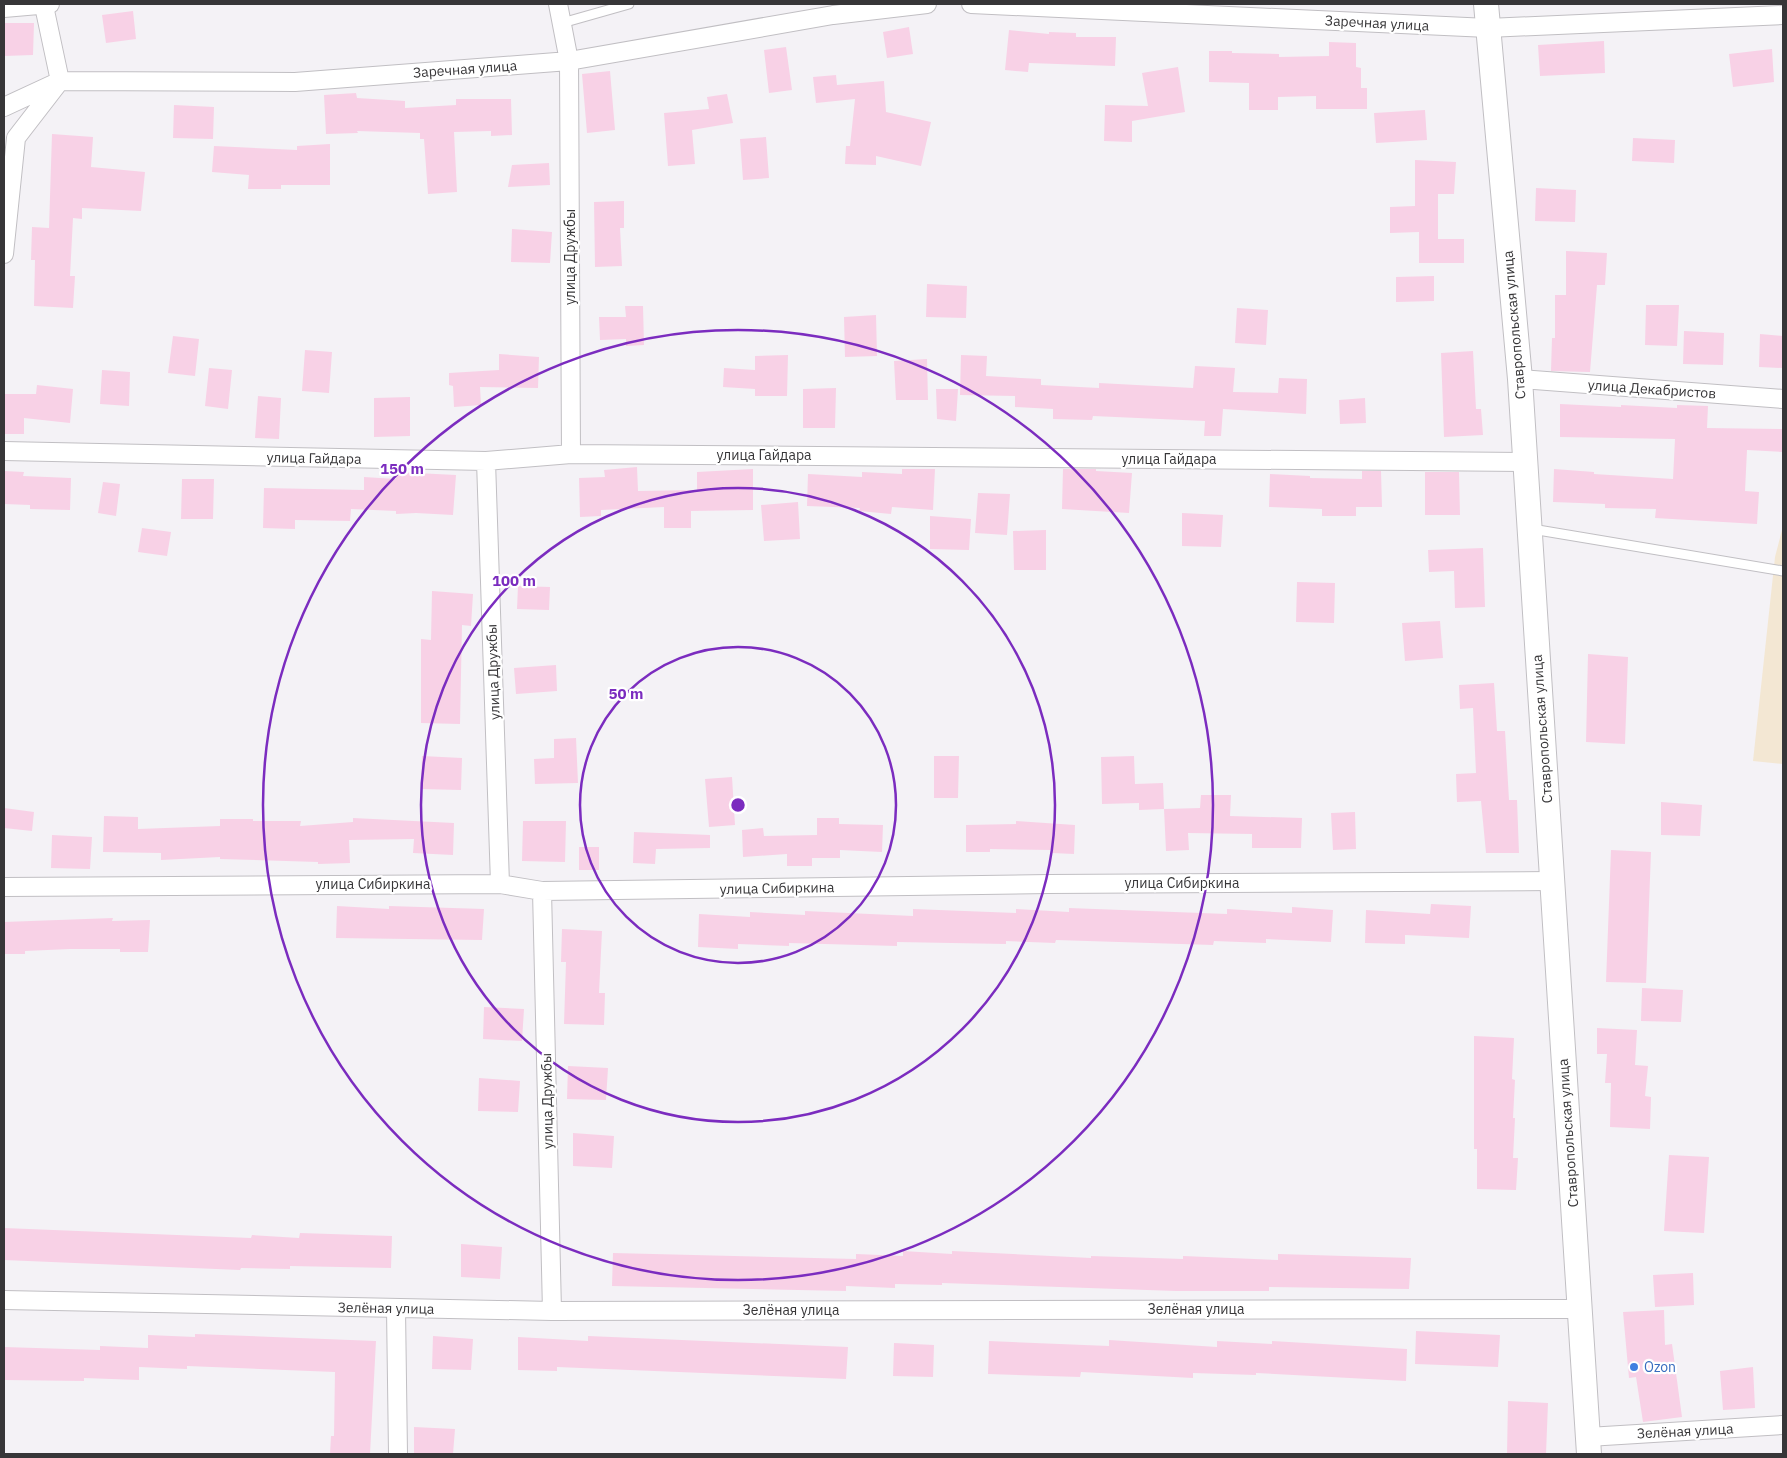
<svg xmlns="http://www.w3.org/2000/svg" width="1787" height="1458" font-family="'IBM Plex Sans',sans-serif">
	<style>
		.education { fill: #f3e7d3 }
		.building { fill: #f8d1e6 }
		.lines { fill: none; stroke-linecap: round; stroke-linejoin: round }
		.service-casing { stroke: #c1bfc3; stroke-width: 11 }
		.minor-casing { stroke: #c1bfc3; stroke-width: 20 }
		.secondary-casing { stroke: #c1bfc3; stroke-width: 26 }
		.service { stroke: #fff; stroke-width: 9 }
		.minor { stroke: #fff; stroke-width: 18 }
		.secondary { stroke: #fff; stroke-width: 24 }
		.ring { fill: none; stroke: #7b2cbf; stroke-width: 2.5 }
		.shop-dot { fill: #3f7fe0; stroke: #fff; stroke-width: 2 }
		.labels { text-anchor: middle; stroke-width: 4.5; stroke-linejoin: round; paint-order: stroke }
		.street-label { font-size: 14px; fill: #373638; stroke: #fff }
		.shop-label { font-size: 14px; fill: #366cbe; stroke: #fff; text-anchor: start }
		.centre { fill: #7b2cbf; stroke: #fff; stroke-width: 2.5 }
		.ring-label { font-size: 15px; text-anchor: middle; font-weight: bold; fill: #7b2cbf; stroke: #fff; stroke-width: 4.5; stroke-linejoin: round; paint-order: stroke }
	</style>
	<rect width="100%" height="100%" fill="#f4f2f6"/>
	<path class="education" d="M 1783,526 L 1783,764 L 1753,761 L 1775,557 Z"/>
	<path class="building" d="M 133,11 L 136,39 L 106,43 L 102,15 Z
		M 4,23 L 34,23 L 33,55 L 4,56 Z
		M 909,27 L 913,54 L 887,58 L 883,32 Z
		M 1009,30 L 1049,34 L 1049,32 L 1076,33 L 1076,37 L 1116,37 L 1115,66 L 1029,63 L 1028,72 L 1005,70 Z
		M 1604,41 L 1605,73 L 1540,76 L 1538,45 Z
		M 1329,42 L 1356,43 L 1356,67 L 1361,68 L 1361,88 L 1367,88 L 1367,109 L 1316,109 L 1316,96 L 1278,97 L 1278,110 L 1249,110 L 1249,83 L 1209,82 L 1209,51 L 1232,51 L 1232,53 L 1279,54 L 1279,57 L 1329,56 Z
		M 786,47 L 792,90 L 769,93 L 764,50 Z
		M 1772,49 L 1774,82 L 1733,87 L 1729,54 Z
		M 1178,67 L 1185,112 L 1132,121 L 1132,142 L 1104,141 L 1105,105 L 1148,106 L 1142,73 Z
		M 610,71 L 615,130 L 587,133 L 582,74 Z
		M 836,75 L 837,85 L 884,81 L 886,112 L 931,122 L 921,166 L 876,156 L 876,165 L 845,164 L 846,146 L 850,146 L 855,99 L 816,103 L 813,77 Z
		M 356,93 L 357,98 L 405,101 L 405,108 L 456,105 L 456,99 L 511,99 L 512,135 L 491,136 L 491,131 L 454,132 L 457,192 L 428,194 L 424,139 L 420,139 L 420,133 L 357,131 L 358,133 L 326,134 L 324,95 Z
		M 727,94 L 733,123 L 692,130 L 695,164 L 668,166 L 664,113 L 709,109 L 707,97 Z
		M 174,105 L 214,107 L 213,139 L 173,138 Z
		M 1425,110 L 1427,140 L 1376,143 L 1374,113 Z
		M 52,134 L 93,137 L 91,167 L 145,172 L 141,211 L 82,208 L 82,219 L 73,218 L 70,276 L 75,276 L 73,308 L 34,306 L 35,260 L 31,260 L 32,227 L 49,228 Z
		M 766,137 L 769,178 L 743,180 L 740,139 Z
		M 1633,138 L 1675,140 L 1674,163 L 1632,161 Z
		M 330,144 L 330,185 L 281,185 L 281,189 L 248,189 L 249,175 L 212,172 L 214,146 L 297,150 L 297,146 Z
		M 1415,160 L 1456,162 L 1454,194 L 1438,194 L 1438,239 L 1464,239 L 1464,263 L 1419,263 L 1419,232 L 1390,233 L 1390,207 L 1415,206 Z
		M 549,163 L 550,185 L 508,187 L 512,165 Z
		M 1536,188 L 1576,190 L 1575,222 L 1535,221 Z
		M 624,201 L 624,228 L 620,228 L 622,266 L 595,267 L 594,202 Z
		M 512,229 L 552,232 L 550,263 L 511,262 Z
		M 1566,251 L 1607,253 L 1605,285 L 1597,285 L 1590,372 L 1551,371 L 1552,338 L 1555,338 L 1555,295 L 1566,295 Z
		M 1434,276 L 1434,301 L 1396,302 L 1396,277 Z
		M 927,284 L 967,286 L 966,318 L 926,317 Z
		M 1646,305 L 1679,305 L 1677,346 L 1645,345 Z
		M 625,306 L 643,306 L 644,345 L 626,346 L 626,339 L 600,340 L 599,317 L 626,317 Z
		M 1237,308 L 1268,310 L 1266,345 L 1235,343 Z
		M 876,315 L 877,356 L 845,357 L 844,317 Z
		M 1684,331 L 1724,333 L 1723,365 L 1683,364 Z
		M 1760,334 L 1783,336 L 1783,368 L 1759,367 Z
		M 173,336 L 199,339 L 195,376 L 168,373 Z
		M 305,350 L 332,352 L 329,393 L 302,391 Z
		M 1473,351 L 1476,409 L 1481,409 L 1483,435 L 1444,437 L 1441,353 Z
		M 499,354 L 539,357 L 538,388 L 480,387 L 481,405 L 454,407 L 453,386 L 449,385 L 449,373 L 499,370 Z
		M 788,355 L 787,396 L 755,396 L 755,389 L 723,387 L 724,368 L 755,370 L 755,356 Z
		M 961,355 L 987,356 L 986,376 L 1041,379 L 1041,385 L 1099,388 L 1099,383 L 1193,388 L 1195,366 L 1235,368 L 1233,392 L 1278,393 L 1279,378 L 1307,379 L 1306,414 L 1223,409 L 1221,436 L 1204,436 L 1205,421 L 1093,416 L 1092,420 L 1053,419 L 1053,409 L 1015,407 L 1015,396 L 960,395 Z
		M 927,359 L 928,400 L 896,400 L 894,361 Z
		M 209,368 L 232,370 L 228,409 L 205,406 Z
		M 102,370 L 130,372 L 129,406 L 100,404 Z
		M 37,385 L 73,389 L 70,423 L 24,418 L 24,434 L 4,434 L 4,394 L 36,394 Z
		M 836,388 L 835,428 L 803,428 L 803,389 Z
		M 936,389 L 958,389 L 956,421 L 937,419 Z
		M 258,396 L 281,398 L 279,439 L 255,438 Z
		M 410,397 L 410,436 L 374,437 L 374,398 Z
		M 1365,398 L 1366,423 L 1340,424 L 1339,400 Z
		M 1560,404 L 1621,407 L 1621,405 L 1677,408 L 1677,405 L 1708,406 L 1707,428 L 1783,429 L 1783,452 L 1747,450 L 1745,491 L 1759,492 L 1757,524 L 1655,518 L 1656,509 L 1605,508 L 1605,504 L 1553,502 L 1554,469 L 1594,472 L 1594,474 L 1673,479 L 1675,439 L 1560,437 Z
		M 637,467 L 638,491 L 697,490 L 697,472 L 753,469 L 753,510 L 691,511 L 691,528 L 664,528 L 664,507 L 601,510 L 601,516 L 580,517 L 579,478 L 605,477 L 604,470 Z
		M 902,469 L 935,469 L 933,510 L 892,507 L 891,514 L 859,511 L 860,508 L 807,506 L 808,474 L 862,477 L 862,472 L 902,474 Z
		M 1063,469 L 1096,469 L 1096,471 L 1132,473 L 1129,513 L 1062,509 Z
		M 4,471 L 24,472 L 23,476 L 71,478 L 70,510 L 30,509 L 30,505 L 4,504 Z
		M 1362,471 L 1381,471 L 1382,507 L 1356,507 L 1356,516 L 1322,516 L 1322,509 L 1269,507 L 1270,474 L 1310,476 L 1310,478 L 1362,479 Z
		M 396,472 L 456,475 L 453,515 L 416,513 L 396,514 L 396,511 L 351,509 L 350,521 L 295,520 L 295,529 L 263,528 L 264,488 L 364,490 L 364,477 L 396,479 Z
		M 1425,472 L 1459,472 L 1460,515 L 1425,515 Z
		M 182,479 L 214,479 L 213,519 L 181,519 Z
		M 103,482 L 120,484 L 116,516 L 98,513 Z
		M 978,493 L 1010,494 L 1007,535 L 975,533 Z
		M 798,502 L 800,539 L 764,541 L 761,505 Z
		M 1182,513 L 1223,515 L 1221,547 L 1182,546 Z
		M 930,516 L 971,519 L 969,550 L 930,549 Z
		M 142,528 L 171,532 L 167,556 L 138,552 Z
		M 1046,530 L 1046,570 L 1014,570 L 1013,531 Z
		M 1483,548 L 1485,607 L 1455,608 L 1454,571 L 1429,572 L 1428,550 Z
		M 1297,582 L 1335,583 L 1334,623 L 1296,622 Z
		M 518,586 L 550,587 L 549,610 L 517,609 Z
		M 432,591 L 473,594 L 471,626 L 462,625 L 460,724 L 421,723 L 421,639 L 431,640 Z
		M 1440,621 L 1443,658 L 1405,661 L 1402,623 Z
		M 1588,654 L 1628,657 L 1625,744 L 1586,742 Z
		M 556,665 L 557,691 L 516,694 L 514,668 Z
		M 1494,683 L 1497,731 L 1505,731 L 1509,800 L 1517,800 L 1519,853 L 1486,853 L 1481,801 L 1457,802 L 1456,774 L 1476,773 L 1473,708 L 1460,709 L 1459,685 Z
		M 576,738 L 578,783 L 535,784 L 534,759 L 554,758 L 554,739 Z
		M 422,756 L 462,758 L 461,790 L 421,789 Z
		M 934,756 L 959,756 L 958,798 L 934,798 Z
		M 1134,756 L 1135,784 L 1163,783 L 1164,809 L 1139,810 L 1139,803 L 1102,804 L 1101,757 Z
		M 732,777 L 735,825 L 709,827 L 705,779 Z
		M 1201,795 L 1231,795 L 1230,816 L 1302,818 L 1301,848 L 1252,848 L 1252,834 L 1188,833 L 1189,850 L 1166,851 L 1164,809 L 1200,808 Z
		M 1661,802 L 1702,805 L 1700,836 L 1661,835 Z
		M 4,808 L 34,812 L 32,831 L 4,828 Z
		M 1355,812 L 1356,849 L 1333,850 L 1331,813 Z
		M 104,816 L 138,817 L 138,829 L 220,826 L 220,819 L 253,819 L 253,821 L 301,821 L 300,826 L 353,822 L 353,818 L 454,823 L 453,855 L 413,853 L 414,839 L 349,840 L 350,863 L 318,864 L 318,862 L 220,859 L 220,857 L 161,860 L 161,853 L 103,852 Z
		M 817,818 L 839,818 L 839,824 L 883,825 L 882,852 L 840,850 L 840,858 L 812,858 L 812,866 L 787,866 L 787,854 L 743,857 L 742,830 L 763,828 L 764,836 L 817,835 Z
		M 523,821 L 566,821 L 565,862 L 522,861 Z
		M 1016,821 L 1075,825 L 1074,854 L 1052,853 L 1052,850 L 990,849 L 990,852 L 966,852 L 966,825 L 1016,824 Z
		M 634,832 L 710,835 L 710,848 L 656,849 L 655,864 L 633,863 Z
		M 52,835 L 92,837 L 90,869 L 51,868 Z
		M 579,847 L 599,847 L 599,870 L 579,870 Z
		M 1611,850 L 1651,852 L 1646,983 L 1606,982 Z
		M 1431,904 L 1471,906 L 1469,938 L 1405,935 L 1405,944 L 1365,943 L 1366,910 L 1430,914 Z
		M 337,906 L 389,909 L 389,906 L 484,909 L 482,940 L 336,938 Z
		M 1292,907 L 1333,910 L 1331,942 L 1266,939 L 1266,943 L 1214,941 L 1213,945 L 1056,940 L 1055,943 L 1006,941 L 1006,944 L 897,942 L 897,946 L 789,943 L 789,946 L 738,944 L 738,949 L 698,947 L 699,914 L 750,917 L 750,912 L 805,915 L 805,911 L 913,916 L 913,909 L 1016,913 L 1016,909 L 1069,912 L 1069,908 L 1227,914 L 1227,909 L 1292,913 Z
		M 113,918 L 112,921 L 150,920 L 148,952 L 120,952 L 120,949 L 70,949 L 25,951 L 25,954 L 4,954 L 4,922 Z
		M 562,929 L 602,931 L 599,993 L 605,993 L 604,1025 L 564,1024 L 566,962 L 561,962 Z
		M 1642,988 L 1683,990 L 1681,1022 L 1641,1021 Z
		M 484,1007 L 524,1009 L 522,1041 L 483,1039 Z
		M 1597,1028 L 1637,1030 L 1635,1065 L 1648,1066 L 1645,1096 L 1651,1097 L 1650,1129 L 1610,1127 L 1611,1083 L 1605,1083 L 1607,1054 L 1597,1054 Z
		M 1474,1036 L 1514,1038 L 1512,1079 L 1515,1080 L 1513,1118 L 1515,1118 L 1513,1158 L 1518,1158 L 1516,1190 L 1477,1189 L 1477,1149 L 1474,1149 Z
		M 568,1066 L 608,1068 L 606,1100 L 567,1099 Z
		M 479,1078 L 520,1081 L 518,1112 L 478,1111 Z
		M 573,1133 L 614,1136 L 612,1168 L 573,1166 Z
		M 1669,1155 L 1709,1157 L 1704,1233 L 1664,1231 Z
		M 4,1228 L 251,1238 L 252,1235 L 299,1238 L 300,1233 L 392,1236 L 391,1268 L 290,1266 L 290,1269 L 241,1268 L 240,1270 L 4,1260 Z
		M 461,1244 L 502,1247 L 500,1279 L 461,1277 Z
		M 903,1251 L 952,1254 L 952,1251 L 1091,1258 L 1091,1256 L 1183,1259 L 1183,1256 L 1278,1260 L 1278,1254 L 1411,1258 L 1409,1289 L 1269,1287 L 1269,1291 L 1176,1291 L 942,1283 L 942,1285 L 895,1284 L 895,1288 L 846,1286 L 846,1291 L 612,1286 L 613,1253 L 856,1259 L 856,1254 L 903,1256 Z
		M 1693,1273 L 1694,1305 L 1655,1307 L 1653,1275 Z
		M 1664,1310 L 1665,1345 L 1672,1344 L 1682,1417 L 1643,1422 L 1636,1377 L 1629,1378 L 1623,1312 Z
		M 1416,1331 L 1500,1335 L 1498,1367 L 1415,1364 Z
		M 195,1334 L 376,1341 L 370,1454 L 330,1454 L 331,1436 L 334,1436 L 335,1372 L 187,1366 L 187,1369 L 139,1367 L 139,1380 L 84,1378 L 84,1381 L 4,1380 L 4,1347 L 100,1350 L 100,1346 L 148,1348 L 148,1335 L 195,1337 Z
		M 433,1336 L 473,1339 L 471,1370 L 432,1369 Z
		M 588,1336 L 848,1347 L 846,1379 L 557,1367 L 557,1371 L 518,1370 L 518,1337 L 588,1341 Z
		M 1109,1340 L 1217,1347 L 1217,1341 L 1272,1344 L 1272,1341 L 1407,1349 L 1406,1381 L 1256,1373 L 1256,1375 L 1193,1373 L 1193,1378 L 1081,1372 L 1080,1377 L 988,1374 L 989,1341 L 1109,1346 Z
		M 894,1343 L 934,1345 L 933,1377 L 893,1376 Z
		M 1753,1367 L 1755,1408 L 1723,1410 L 1720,1371 Z
		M 1508,1401 L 1548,1403 L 1546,1454 L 1507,1454 Z
		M 414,1427 L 455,1429 L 453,1454 L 414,1454 Z"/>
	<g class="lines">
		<g class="service-casing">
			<path id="service" d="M 562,23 L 629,4
				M 1532,529 L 1783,571"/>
		</g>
		<g class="minor-casing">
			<path id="minor" d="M 558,4 L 569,61 L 571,454
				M 971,4 L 1488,28 L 1783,15
				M 4,8 L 50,4
				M 4,107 L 60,81 L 295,82 L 569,61 L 833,15 L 927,4
				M 4,254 L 16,138 L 60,81 L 44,6
				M 1520,379 L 1783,399
				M 4,451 L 486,461 L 571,454 L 1524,462
				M 486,461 L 500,884
				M 4,887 L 500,884 L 542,891 L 1049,884 L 1552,881
				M 542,891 L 552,1311
				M 4,1300 L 552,1311 L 1579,1309
				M 396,1309 L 398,1454
				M 1588,1437 L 1783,1425"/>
		</g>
		<g class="secondary-casing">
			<path id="secondary" d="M 1486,4 L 1520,379 L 1589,1454"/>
		</g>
		<use href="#service" class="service"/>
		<use href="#minor" class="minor"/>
		<use href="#secondary" class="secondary"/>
	</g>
	<g class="ring">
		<circle cx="738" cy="805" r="158"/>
		<circle cx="738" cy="805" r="317"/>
		<circle cx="738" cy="805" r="475"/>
	</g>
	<circle class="shop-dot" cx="1634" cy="1367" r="5"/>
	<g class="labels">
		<g class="street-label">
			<text transform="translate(1377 23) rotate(3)" y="5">Заречная улица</text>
			<text transform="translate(465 69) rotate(-4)" y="5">Заречная улица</text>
			<text transform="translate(570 257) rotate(-90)" y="5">улица Дружбы</text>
			<text transform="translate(1514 325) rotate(-95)" y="5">Ставропольская улица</text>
			<text transform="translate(1652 389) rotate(4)" y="5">улица Декабристов</text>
			<text x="764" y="460">улица Гайдара</text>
			<text transform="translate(314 458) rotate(1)" y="5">улица Гайдара</text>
			<text x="1169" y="464">улица Гайдара</text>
			<text transform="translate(493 672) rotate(-92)" y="5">улица Дружбы</text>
			<text transform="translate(1542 729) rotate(-94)" y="5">Ставропольская улица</text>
			<text x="1182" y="888">улица Сибиркина</text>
			<text x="373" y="889">улица Сибиркина</text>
			<text transform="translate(777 888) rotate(-1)" y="5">улица Сибиркина</text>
			<text transform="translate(547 1101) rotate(-91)" y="5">улица Дружбы</text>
			<text transform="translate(1568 1133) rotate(-94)" y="5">Ставропольская улица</text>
			<text transform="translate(386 1308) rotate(1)" y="5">Зелёная улица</text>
			<text x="1196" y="1314">Зелёная улица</text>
			<text x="791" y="1315">Зелёная улица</text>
			<text transform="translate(1685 1431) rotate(-3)" y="5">Зелёная улица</text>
		</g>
		<g class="shop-label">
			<text x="1644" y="1372">Ozon</text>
		</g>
	</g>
	<circle cx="738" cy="805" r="8" class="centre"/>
	<g class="ring-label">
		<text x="402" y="474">150 m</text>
		<text x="514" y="586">100 m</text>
		<text x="626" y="699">50 m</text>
	</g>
	<rect width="1787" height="1458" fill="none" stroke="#373638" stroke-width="10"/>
</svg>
